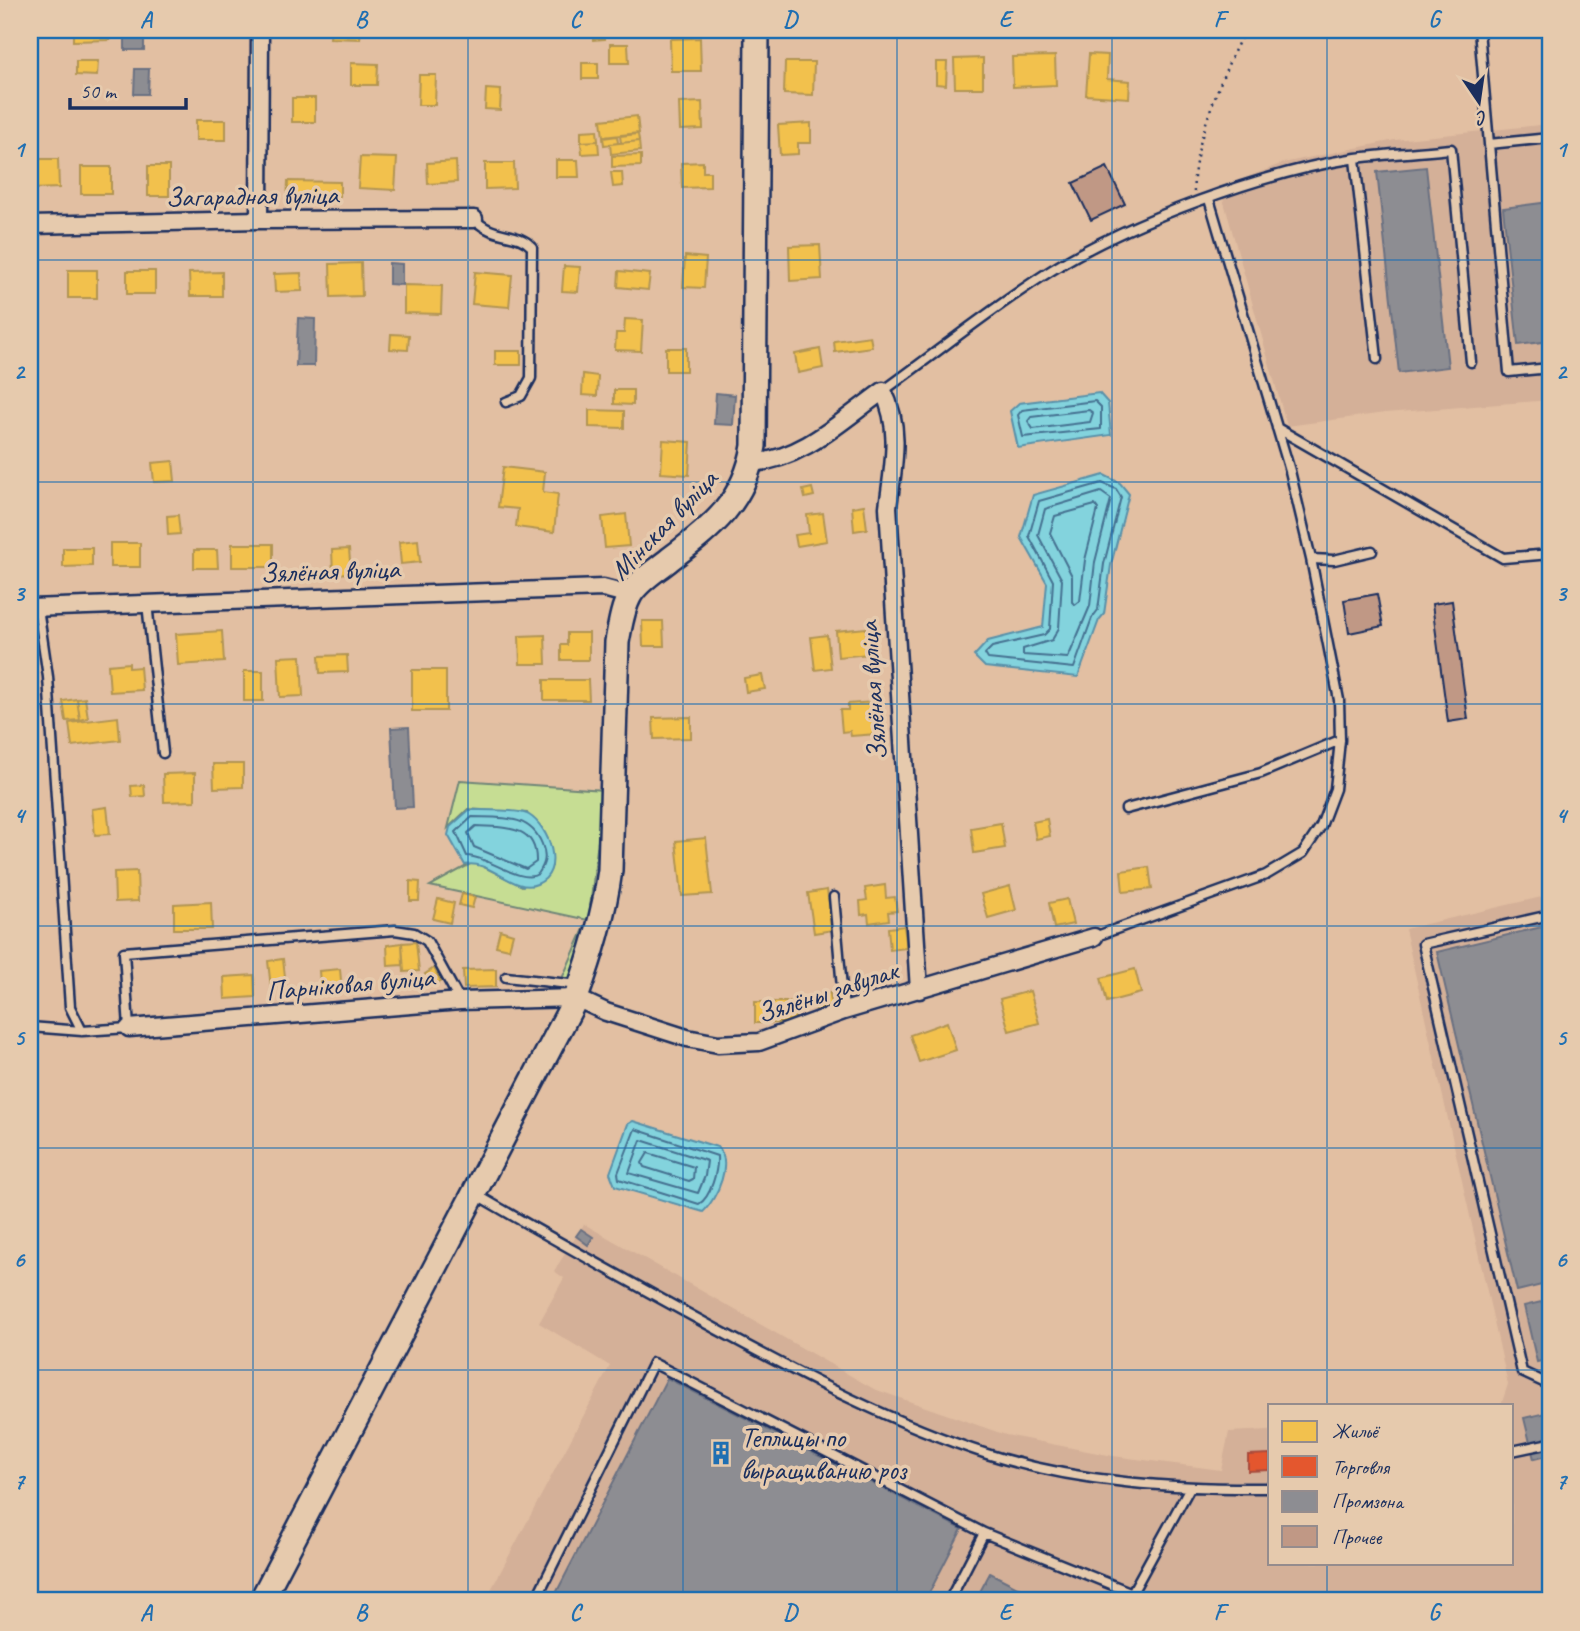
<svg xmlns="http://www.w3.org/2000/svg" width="1580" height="1631" font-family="Caveat,sans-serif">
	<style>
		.built { fill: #d4b098 }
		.green { fill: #c6dd93; stroke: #708678; stroke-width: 2 }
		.water { fill: #83d3dd; stroke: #5991aa; stroke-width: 2 }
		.homes { fill: #f2c14e; stroke: #b29553; stroke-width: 2 }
		.shops { fill: #e4572e; stroke: #a84b3c; stroke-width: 2 }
		.industry { fill: #8d8d92; stroke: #6b7182; stroke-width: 2 }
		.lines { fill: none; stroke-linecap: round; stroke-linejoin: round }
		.shore { stroke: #457191; stroke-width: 2 }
		.building { fill: #c09885; stroke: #1b2f5e; stroke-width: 2 }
		.lane-casing { stroke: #1b2f5e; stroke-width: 13 }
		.street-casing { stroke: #1b2f5e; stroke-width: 21 }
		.secondary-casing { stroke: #1b2f5e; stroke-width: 28 }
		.path { stroke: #1b2f5e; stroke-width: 2.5; stroke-dasharray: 2 5; stroke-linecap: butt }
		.lane { stroke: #e6caad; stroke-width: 8 }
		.street { stroke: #e6caad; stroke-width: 16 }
		.secondary { stroke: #e6caad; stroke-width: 23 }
		.grid { fill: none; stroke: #1f6fb2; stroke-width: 2; stroke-opacity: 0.55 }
		.labels { text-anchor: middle; stroke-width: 7; stroke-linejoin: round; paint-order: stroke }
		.street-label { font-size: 28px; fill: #1b2f5e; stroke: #e6caad }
		.poi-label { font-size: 28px; fill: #1b2f5e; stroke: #e6caad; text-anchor: start }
		.neatline { fill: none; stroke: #1f6fb2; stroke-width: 2.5 }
		.grid-label { font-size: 23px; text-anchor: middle; font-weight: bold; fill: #1f6fb2 }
	</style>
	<rect width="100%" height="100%" fill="#e2bfa2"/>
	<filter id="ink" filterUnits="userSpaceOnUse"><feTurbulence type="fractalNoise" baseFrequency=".0143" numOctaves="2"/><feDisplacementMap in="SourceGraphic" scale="14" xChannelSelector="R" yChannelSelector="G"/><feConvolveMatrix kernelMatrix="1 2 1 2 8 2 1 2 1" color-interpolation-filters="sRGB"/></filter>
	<g filter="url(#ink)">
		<path class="built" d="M 1550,124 L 1550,400 L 1385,413 L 1287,426 L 1220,188 L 1283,163 L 1395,140 Z
			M 1550,895 L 1550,1601 L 485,1601 L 610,1366 L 539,1323 L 564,1278 L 554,1271 L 584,1224 L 874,1389 L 1006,1435 L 1113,1456 L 1221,1470 L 1229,1432 L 1270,1430 L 1270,1563 L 1512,1563 L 1512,1405 L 1501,1405 L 1508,1384 L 1405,929 Z"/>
		<path class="green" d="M 460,780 L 604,790 L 587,933 L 564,992 L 556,992 L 588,920 L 430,886 L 474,862 L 522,886 L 543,880 L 552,866 L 527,813 L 468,809 L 448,828 Z"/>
		<path class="water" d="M 1099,393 L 1108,403 L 1111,435 L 1018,448 L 1010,411 L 1019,403 Z
			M 1104,475 L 1120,483 L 1129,494 L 1111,565 L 1104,614 L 1099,620 L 1078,677 L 985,667 L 974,656 L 988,641 L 1043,627 L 1047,583 L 1021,537 L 1033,495 Z
			M 469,810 C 483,810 519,809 529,815 C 549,827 566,872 537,884 C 514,894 490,859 465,865 L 448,835 L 450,827 Z
			M 633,1121 L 717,1147 C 734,1161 717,1199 703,1212 L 615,1186 L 610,1173 L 628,1124 Z"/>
		<path class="homes" d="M 73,30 L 109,30 L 110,40 L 73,41 Z
			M 205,30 L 227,30 L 227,38 L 204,38 Z
			M 331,30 L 361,30 L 360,39 L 330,38 Z
			M 593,30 L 604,30 L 604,39 L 593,40 Z
			M 700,38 L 701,71 L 671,71 L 670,39 Z
			M 610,44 L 628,44 L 629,63 L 610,63 Z
			M 1089,54 L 1108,55 L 1107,79 L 1130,81 L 1129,98 L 1086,95 Z
			M 1055,56 L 1056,85 L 1013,87 L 1012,57 Z
			M 983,58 L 983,88 L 955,88 L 954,59 Z
			M 76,61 L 98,61 L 97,76 L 76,75 Z
			M 785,62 L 814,62 L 813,95 L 784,94 Z
			M 936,62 L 947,62 L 946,85 L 936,84 Z
			M 351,63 L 378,64 L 377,85 L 351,85 Z
			M 582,63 L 598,63 L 598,79 L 582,79 Z
			M 419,75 L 436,75 L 435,105 L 418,105 Z
			M 486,89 L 501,90 L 500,110 L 485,109 Z
			M 292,98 L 315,98 L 315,122 L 292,122 Z
			M 702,102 L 703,129 L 680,130 L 679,103 Z
			M 637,116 L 639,133 L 603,137 L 601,120 Z
			M 196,120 L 226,120 L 226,140 L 196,140 Z
			M 811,123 L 811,143 L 798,143 L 798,154 L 780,155 L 778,125 Z
			M 597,130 L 598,141 L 581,142 L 581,131 Z
			M 638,134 L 639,141 L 621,143 L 620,136 Z
			M 617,136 L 618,143 L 604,145 L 603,138 Z
			M 598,141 L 599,153 L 582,154 L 581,142 Z
			M 639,141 L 640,151 L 611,154 L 610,144 Z
			M 641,155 L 641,166 L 612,167 L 612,156 Z
			M 360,157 L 397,158 L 395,190 L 358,188 Z
			M 31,159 L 58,159 L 59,188 L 32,189 Z
			M 556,160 L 578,160 L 579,177 L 556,177 Z
			M 456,161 L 457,182 L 428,184 L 427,163 Z
			M 703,162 L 703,172 L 710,172 L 710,187 L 682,188 L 681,163 Z
			M 485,163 L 514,163 L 515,188 L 485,189 Z
			M 148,166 L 169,166 L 169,196 L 148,196 Z
			M 81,167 L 111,167 L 111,194 L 81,194 Z
			M 611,172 L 622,172 L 623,186 L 613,187 Z
			M 288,181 L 340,182 L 340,196 L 327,195 L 327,204 L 287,203 Z
			M 820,245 L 822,279 L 790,281 L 789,246 Z
			M 685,256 L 706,258 L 704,288 L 683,287 Z
			M 361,263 L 362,296 L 331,297 L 330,264 Z
			M 564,266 L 580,267 L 578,292 L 562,291 Z
			M 30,268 L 33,268 L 34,290 L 30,290 Z
			M 68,270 L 97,270 L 97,298 L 68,298 Z
			M 127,271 L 155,271 L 155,294 L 127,294 Z
			M 619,271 L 650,274 L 648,290 L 618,287 Z
			M 222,272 L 222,296 L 190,296 L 189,273 Z
			M 475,272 L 512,275 L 509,307 L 472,304 Z
			M 301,273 L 302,291 L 275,292 L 274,274 Z
			M 404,285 L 442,286 L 441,314 L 404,313 Z
			M 625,319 L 643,320 L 641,351 L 615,350 L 616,333 L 624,333 Z
			M 391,334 L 409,335 L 408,350 L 390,349 Z
			M 870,336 L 872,347 L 835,352 L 834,341 Z
			M 666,348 L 686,348 L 686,371 L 666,371 Z
			M 820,349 L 823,368 L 798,373 L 795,354 Z
			M 495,351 L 521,351 L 521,365 L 495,365 Z
			M 583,374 L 598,376 L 597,396 L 582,395 Z
			M 614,390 L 633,390 L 633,405 L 614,404 Z
			M 589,410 L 624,411 L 624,428 L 589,427 Z
			M 663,440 L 691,442 L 689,475 L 661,473 Z
			M 173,461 L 175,481 L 154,482 L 152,463 Z
			M 503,467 L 545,472 L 543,492 L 558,494 L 554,532 L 516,527 L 518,509 L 498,507 Z
			M 812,488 L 814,496 L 805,498 L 803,490 Z
			M 864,505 L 867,529 L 854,531 L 852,507 Z
			M 823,513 L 827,541 L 797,546 L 795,535 L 809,533 L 807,515 Z
			M 626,514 L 629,546 L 605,548 L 602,517 Z
			M 178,515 L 180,534 L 168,535 L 167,516 Z
			M 418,540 L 420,562 L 401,564 L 399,542 Z
			M 110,543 L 140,543 L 140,567 L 110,567 Z
			M 232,544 L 273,544 L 273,567 L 232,567 Z
			M 63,548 L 92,548 L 92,566 L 63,567 Z
			M 349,549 L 351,573 L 333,574 L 332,550 Z
			M 194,550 L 217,550 L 218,568 L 194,568 Z
			M 642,621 L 663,621 L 664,646 L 643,646 Z
			M 866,628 L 869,654 L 838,657 L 836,631 Z
			M 222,631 L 224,662 L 178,665 L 176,634 Z
			M 567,633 L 589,633 L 589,660 L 561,660 L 561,645 L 567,645 Z
			M 545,635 L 546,664 L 520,664 L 519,636 Z
			M 827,635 L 831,668 L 815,670 L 811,637 Z
			M 347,655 L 348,672 L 320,673 L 319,656 Z
			M 301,656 L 303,696 L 280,697 L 278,657 Z
			M 129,663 L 129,668 L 140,667 L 142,690 L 110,692 L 108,665 Z
			M 412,670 L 446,670 L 446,711 L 412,711 Z
			M 244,671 L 263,671 L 263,701 L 244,701 Z
			M 762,675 L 765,689 L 746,692 L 744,678 Z
			M 544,680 L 588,680 L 589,700 L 544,700 Z
			M 85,698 L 88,718 L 80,720 L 77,699 Z
			M 77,699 L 80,720 L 66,721 L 63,701 Z
			M 874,702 L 877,734 L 851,736 L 850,731 L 842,732 L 840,710 L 848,710 L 848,704 Z
			M 118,717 L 120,740 L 72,746 L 69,723 Z
			M 691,717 L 691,738 L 654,739 L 653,718 Z
			M 213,764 L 243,764 L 243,787 L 214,788 Z
			M 195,773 L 195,801 L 164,802 L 163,774 Z
			M 144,785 L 145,796 L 132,797 L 131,786 Z
			M 107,807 L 110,834 L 95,835 L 92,809 Z
			M 1047,819 L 1050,836 L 1036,839 L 1033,822 Z
			M 1001,823 L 1005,848 L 974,853 L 971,828 Z
			M 706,838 L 712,894 L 682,896 L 676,841 Z
			M 1149,867 L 1152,889 L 1123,892 L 1121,871 Z
			M 137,871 L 138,901 L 115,902 L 114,872 Z
			M 410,881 L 420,882 L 419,901 L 410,901 Z
			M 885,885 L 886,898 L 895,897 L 897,911 L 888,912 L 889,920 L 869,923 L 868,914 L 861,915 L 860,901 L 867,900 L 865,888 Z
			M 1010,886 L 1016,910 L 988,918 L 981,894 Z
			M 827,890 L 833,930 L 814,933 L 808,893 Z
			M 462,894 L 475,897 L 472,908 L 459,905 Z
			M 438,899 L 454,903 L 450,923 L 433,919 Z
			M 1067,899 L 1073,924 L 1054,928 L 1049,903 Z
			M 211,902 L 212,929 L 174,929 L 174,904 Z
			M 904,926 L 907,948 L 890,950 L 888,928 Z
			M 500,930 L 513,934 L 509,949 L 496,946 Z
			M 416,942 L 419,971 L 404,972 L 402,943 Z
			M 402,943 L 403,965 L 388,966 L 387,945 Z
			M 283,959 L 286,986 L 271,988 L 268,961 Z
			M 434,968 L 441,981 L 432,986 L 425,974 Z
			M 340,969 L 342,992 L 321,994 L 319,971 Z
			M 496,969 L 496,987 L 464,988 L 463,970 Z
			M 1135,969 L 1141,993 L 1107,1002 L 1101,978 Z
			M 254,975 L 255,997 L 225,999 L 224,977 Z
			M 1030,991 L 1039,1023 L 1009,1031 L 1000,999 Z
			M 830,993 L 832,1011 L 816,1013 L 814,995 Z
			M 755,1002 L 795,1002 L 795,1023 L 755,1023 Z
			M 947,1022 L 956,1050 L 919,1062 L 910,1035 Z"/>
		<path class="shops" d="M 1270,1454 L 1270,1470 L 1248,1471 L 1248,1455 Z"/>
		<path class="industry" d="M 125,30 L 144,30 L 144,50 L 125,50 Z
			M 135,69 L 149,69 L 148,94 L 134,94 Z
			M 1426,167 L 1448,367 L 1399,373 L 1377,172 Z
			M 1550,202 L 1550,341 L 1518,345 L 1503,208 Z
			M 389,263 L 402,264 L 402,285 L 389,284 Z
			M 298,318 L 315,319 L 314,366 L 296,366 Z
			M 716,393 L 735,395 L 733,425 L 714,424 Z
			M 409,727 L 413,807 L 395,808 L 391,728 Z
			M 1550,925 L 1550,1283 L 1517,1291 L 1437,952 Z
			M 581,1229 L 593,1237 L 588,1245 L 576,1236 Z
			M 1550,1300 L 1550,1359 L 1537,1362 L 1524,1306 Z
			M 667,1378 L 962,1529 L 925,1601 L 552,1601 Z
			M 1550,1412 L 1550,1455 L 1534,1459 L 1524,1418 Z
			M 990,1573 L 1045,1601 L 975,1601 Z"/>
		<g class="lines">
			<path class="shore" d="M 1095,401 L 1101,407 L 1101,429 L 1023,437 L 1018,415 L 1022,410 Z
				M 1089,410 L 1093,413 L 1090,422 L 1033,429 L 1028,421 L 1031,417 Z
				M 1102,483 L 1116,489 L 1121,497 L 1104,564 L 1098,610 L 1092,618 L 1074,668 L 988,659 L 985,654 L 992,647 L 1044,635 L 1050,629 L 1053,581 L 1029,536 L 1039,501 Z
				M 1101,492 L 1111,499 L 1095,562 L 1090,606 L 1068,658 L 1023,655 L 1023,649 L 1052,640 L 1059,628 L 1062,580 L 1038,535 L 1045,509 Z
				M 1095,505 L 1098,509 L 1085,560 L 1080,601 L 1075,605 L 1072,602 L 1072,576 L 1050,533 L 1055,516 Z
				M 472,817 C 501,818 530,814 542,844 C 547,857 545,864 538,874 C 521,885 488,856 467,856 L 456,832 Z
				M 476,826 C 504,828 537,824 536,862 L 526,869 L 474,847 L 468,833 Z
				M 635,1129 L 717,1156 C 718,1170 711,1197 699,1204 L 619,1179 L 618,1173 Z
				M 641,1140 L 707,1161 L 705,1176 L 698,1193 L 629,1173 Z
				M 648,1153 L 694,1167 L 693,1179 L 689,1181 L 644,1167 L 642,1163 Z"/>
		</g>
		<path class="building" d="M 1107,167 L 1125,204 L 1091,220 L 1073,183 Z
			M 1377,594 L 1383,626 L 1349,633 L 1344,600 Z
			M 1452,601 L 1468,719 L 1448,722 L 1432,604 Z"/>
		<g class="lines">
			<g class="lane-casing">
				<path id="lane" d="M 1479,30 L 1509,372 L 1550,368
					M 1489,144 L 1550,138
					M 1355,159 L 1377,359
					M 474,219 C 495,240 516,230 532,247 L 531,378 L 521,396 L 506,402
					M 883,391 C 939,351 994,306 1052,270 C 1130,221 1264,172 1356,158 C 1387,154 1419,152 1451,149 L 1471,362
					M 1277,428 L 1503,558 L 1550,554
					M 1311,559 L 1334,560 L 1372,551
					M 147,603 L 163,753
					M 38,608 L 48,677 L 70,1007 L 82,1031
					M 1126,809 L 1261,773 L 1340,740
					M 834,897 L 844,1011
					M 1550,915 L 1423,944 L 1522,1372 L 1550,1385
					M 1094,937 L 1266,875 L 1303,853 L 1321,826 L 1335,789 L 1340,740 L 1339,700 L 1311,559 L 1290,471 L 1209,199
					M 506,977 L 578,985
					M 30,1027 L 82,1031 L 129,1028 L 124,952 L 395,930 L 414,933 L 427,941 L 460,1001
					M 477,1195 C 556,1241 637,1286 718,1330 C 805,1377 892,1423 987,1454 C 1077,1483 1176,1489 1270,1488
					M 1512,1451 L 1550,1443
					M 1133,1591 L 1189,1489
					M 535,1601 L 653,1363 L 984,1533 L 1152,1601
					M 949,1601 L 984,1533"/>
			</g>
			<g class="street-casing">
				<path id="street" d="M 259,220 L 260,30
					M 30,225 L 259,220 L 474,219
					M 751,463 C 802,460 842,420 883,391 C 902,428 893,467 888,507 L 919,990
					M 30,608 L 603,588 L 630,595
					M 129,1028 L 460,1001 L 576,998 L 606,1012 L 687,1038 L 718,1044 L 759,1042 L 844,1011 L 1094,937"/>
			</g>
			<g class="secondary-casing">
				<path id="secondary" d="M 261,1601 L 576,998 C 591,956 604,915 610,870 L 617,642 C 620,627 622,609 630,595 C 639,580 657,570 670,559 C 713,527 745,501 754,446 L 757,30"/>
			</g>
			<path class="path" d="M 1194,192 C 1190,152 1225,66 1245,30"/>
			<use href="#lane" class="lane"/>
			<use href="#street" class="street"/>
			<use href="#secondary" class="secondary"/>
		</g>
	</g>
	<path class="grid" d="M 253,30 L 253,1601M 468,30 L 468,1601M 683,30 L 683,1601M 897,30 L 897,1601M 1112,30 L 1112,1601M 1327,30 L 1327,1405M 30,260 L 1550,260M 30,482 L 1550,482M 30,704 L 1550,704M 30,926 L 1550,926M 30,1148 L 1550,1148M 30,1370 L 1550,1370M 1327,1563 L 1327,1601"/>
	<defs>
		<g id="building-bare" transform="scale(1.89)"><path d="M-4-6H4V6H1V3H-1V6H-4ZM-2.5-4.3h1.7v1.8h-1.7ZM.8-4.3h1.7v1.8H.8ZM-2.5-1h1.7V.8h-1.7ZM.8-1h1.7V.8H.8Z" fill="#1f6fb2" stroke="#e6caad" stroke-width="2.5" paint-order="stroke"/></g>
	</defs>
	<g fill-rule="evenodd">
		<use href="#building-bare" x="721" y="1453"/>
	</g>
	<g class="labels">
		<g class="street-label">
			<text transform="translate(252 195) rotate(-1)" y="10">Загарадная вуліца</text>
			<text transform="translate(663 524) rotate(-46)" y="10">Мінская вуліца</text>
			<text transform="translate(330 570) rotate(-2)" y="10">Зялёная вуліца</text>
			<text transform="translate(872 691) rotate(-94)" y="10">Зялёная вуліца</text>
			<text transform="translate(350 983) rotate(-5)" y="10">Парніковая вуліца</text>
			<text transform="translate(827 991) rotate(-18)" y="10">Зялёны завулак</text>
		</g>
		<g class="poi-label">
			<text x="741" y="1447">Теплицы по<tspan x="741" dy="32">выращиванию роз</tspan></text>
		</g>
	</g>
	<rect width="1580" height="1631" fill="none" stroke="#e6caad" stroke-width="77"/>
	<rect x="1268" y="1404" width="245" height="161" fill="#e6caad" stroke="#958c8d" stroke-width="2"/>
	<rect x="1282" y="1421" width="35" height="21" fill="#f2c14e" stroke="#958c8d" stroke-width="2"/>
	<text x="1332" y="1438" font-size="21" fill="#1b2f5e">Жильё</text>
	<rect x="1282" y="1456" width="35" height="21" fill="#e4572e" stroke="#958c8d" stroke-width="2"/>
	<text x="1332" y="1474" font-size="21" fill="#1b2f5e">Торговля</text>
	<rect x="1282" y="1491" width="35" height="21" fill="#8d8d92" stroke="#958c8d" stroke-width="2"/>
	<text x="1332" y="1508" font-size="21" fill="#1b2f5e">Промзона</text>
	<rect x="1282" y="1526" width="35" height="21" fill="#c09885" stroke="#958c8d" stroke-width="2"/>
	<text x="1332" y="1544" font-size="21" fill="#1b2f5e">Прочее</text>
	<g transform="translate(1479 102) rotate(167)" stroke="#e6caad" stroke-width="5" paint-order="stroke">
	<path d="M0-5L12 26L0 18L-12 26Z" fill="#1b2f5e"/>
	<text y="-10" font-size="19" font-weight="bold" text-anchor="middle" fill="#1b2f5e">С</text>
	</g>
	<path d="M70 98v10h116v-10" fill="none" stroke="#1b2f5e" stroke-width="3.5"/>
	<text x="80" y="98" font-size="21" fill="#1b2f5e" stroke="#e6caad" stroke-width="5" paint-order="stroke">50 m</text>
	<rect x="38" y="38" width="1504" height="1554" class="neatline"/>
	<g class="grid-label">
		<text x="146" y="27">A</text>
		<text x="361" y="27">B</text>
		<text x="575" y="27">C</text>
		<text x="790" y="27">D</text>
		<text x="1005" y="27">E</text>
		<text x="1219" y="27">F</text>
		<text x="1434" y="27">G</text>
		<text x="19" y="157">1</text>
		<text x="1561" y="157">1</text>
		<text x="19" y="379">2</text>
		<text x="1561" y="379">2</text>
		<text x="19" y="601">3</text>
		<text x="1561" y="601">3</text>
		<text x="19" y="823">4</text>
		<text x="1561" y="823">4</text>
		<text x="19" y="1045">5</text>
		<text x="1561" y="1045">5</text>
		<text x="19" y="1267">6</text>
		<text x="1561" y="1267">6</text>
		<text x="19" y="1489">7</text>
		<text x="1561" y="1489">7</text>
		<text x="146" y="1620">A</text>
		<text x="361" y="1620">B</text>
		<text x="575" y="1620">C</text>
		<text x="790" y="1620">D</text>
		<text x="1005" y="1620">E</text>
		<text x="1219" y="1620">F</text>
		<text x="1434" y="1620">G</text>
	</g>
</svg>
